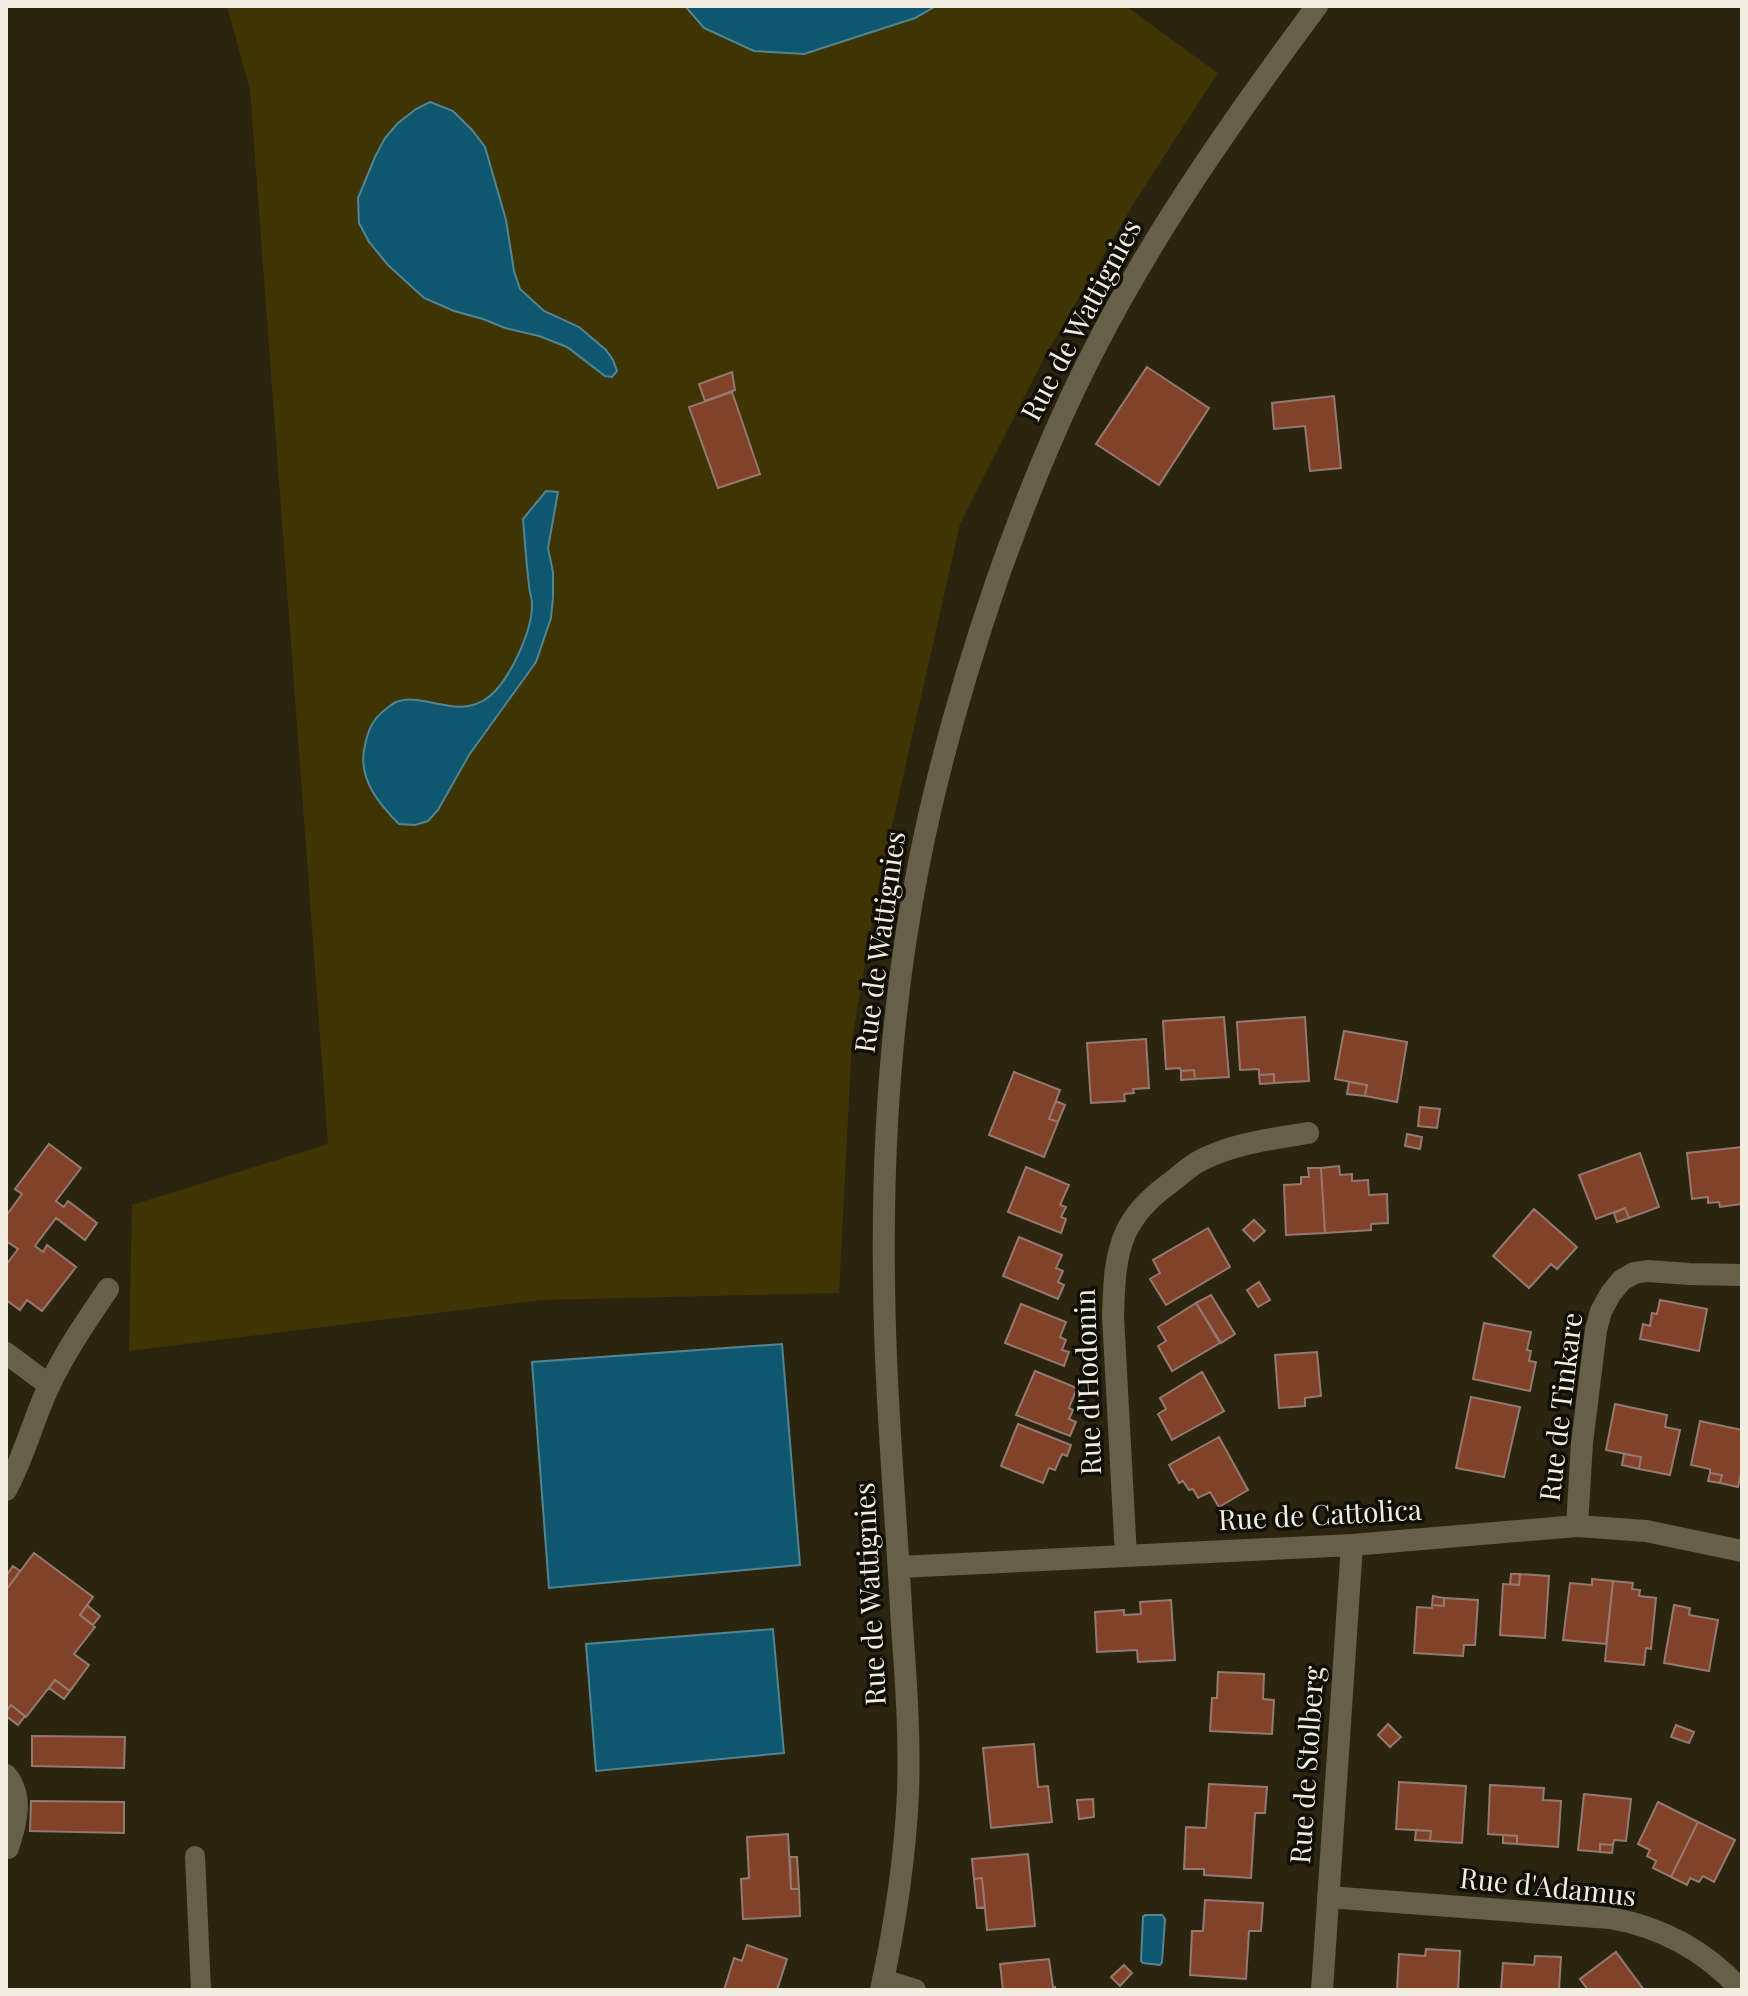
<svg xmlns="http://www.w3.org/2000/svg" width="1748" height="1996" font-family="'Playfair Display',serif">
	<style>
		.green { fill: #3f3404 }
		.water { fill: #0e576f; stroke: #528491; stroke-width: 2 }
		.building { fill: #82422a; stroke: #947970; stroke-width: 2 }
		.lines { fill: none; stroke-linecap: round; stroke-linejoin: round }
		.service { stroke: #666049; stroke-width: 20 }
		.minor { stroke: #666049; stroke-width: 22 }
		.tertiary { stroke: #666049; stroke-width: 22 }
		.labels { text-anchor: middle; stroke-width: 7; stroke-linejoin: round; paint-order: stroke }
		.street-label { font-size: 28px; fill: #f1ede0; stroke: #110f06 }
	</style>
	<rect width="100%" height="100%" fill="#2b2510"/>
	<path class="green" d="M 227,6 L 1129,6 L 1128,8 L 1218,73 L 1137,198 L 1044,358 L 960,524 L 878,888 L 852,1040 L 839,1293 L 542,1300 L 129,1351 L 132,1205 L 328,1144 L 250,90 Z"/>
	<path class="water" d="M 685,6 L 936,6 L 915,18 L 804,54 L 754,51 L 704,28 Z
		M 430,102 L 453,111 L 472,130 L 485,147 L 506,220 L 514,271 L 520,289 L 544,311 L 579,327 L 606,350 L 613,360 L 617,371 L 612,377 L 605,376 L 567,347 L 539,336 L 505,328 L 483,319 L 454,311 L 424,298 L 388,265 L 369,242 L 359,223 L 358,198 L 375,157 L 385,138 L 398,123 L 416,109 Z
		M 546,491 L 558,492 L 548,548 L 553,572 L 553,597 L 551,618 L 536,662 L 469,755 L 438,810 L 428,821 L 415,825 L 399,824 C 379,804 359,780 364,750 C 367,733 371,720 386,709 C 389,707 392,704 396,702 C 424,691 458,722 490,696 C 510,679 533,630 532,603 C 532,598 529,591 529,585 C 526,563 525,541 523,519 Z
		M 782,1344 L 800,1565 L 549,1588 L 532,1362 Z
		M 773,1629 L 784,1753 L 596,1771 L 586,1644 Z
		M 1145,1915 L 1162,1915 L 1165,1919 L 1162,1962 L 1160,1965 L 1143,1963 L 1141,1961 L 1143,1917 Z"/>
	<path class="building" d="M 1147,367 L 1209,408 L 1159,485 L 1096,444 Z
		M 732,372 L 735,390 L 705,401 L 699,384 Z
		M 732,392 L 760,474 L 718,488 L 689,407 Z
		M 1334,396 L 1341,468 L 1310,471 L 1305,426 L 1274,429 L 1272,403 Z
		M 1224,1017 L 1229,1077 L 1195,1079 L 1194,1070 L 1181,1071 L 1180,1068 L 1166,1069 L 1163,1021 Z
		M 1305,1017 L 1309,1081 L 1274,1083 L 1274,1074 L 1259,1075 L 1259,1069 L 1240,1070 L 1237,1022 Z
		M 1344,1031 L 1407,1042 L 1397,1102 L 1365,1096 L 1367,1085 L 1335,1079 Z
		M 1146,1039 L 1149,1088 L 1133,1089 L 1134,1093 L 1124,1094 L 1125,1101 L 1091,1103 L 1087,1043 Z
		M 1194,1070 L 1195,1079 L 1181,1080 L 1181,1071 Z
		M 1014,1072 L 1060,1090 L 1049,1119 L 1058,1122 L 1044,1157 L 989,1135 Z
		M 1274,1074 L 1274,1083 L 1260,1084 L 1259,1075 Z
		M 1349,1082 L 1367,1085 L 1365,1096 L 1347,1094 Z
		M 1056,1101 L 1065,1105 L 1058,1122 L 1049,1119 Z
		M 1420,1107 L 1440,1109 L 1437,1128 L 1418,1126 Z
		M 1407,1134 L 1422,1137 L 1420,1149 L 1405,1146 Z
		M 49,1144 L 81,1168 L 56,1201 L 64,1207 L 68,1201 L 97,1223 L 85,1240 L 56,1218 L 35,1246 L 43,1252 L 47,1245 L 76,1267 L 42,1311 L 27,1300 L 20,1310 L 6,1300 L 6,1265 L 18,1249 L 6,1241 L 6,1216 L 22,1194 L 15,1189 Z
		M 1742,1147 L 1742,1204 L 1720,1207 L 1719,1202 L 1708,1203 L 1708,1197 L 1692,1199 L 1687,1153 Z
		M 1640,1153 L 1659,1207 L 1629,1218 L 1625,1208 L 1596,1219 L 1579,1175 Z
		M 1339,1166 L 1340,1175 L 1352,1174 L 1352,1181 L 1368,1180 L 1369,1195 L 1387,1194 L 1388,1223 L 1371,1224 L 1371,1230 L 1325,1233 L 1321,1168 Z
		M 1026,1167 L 1069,1185 L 1060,1205 L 1066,1207 L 1061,1217 L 1066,1219 L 1061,1233 L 1008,1212 Z
		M 1308,1168 L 1321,1168 L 1325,1233 L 1286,1235 L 1284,1185 L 1301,1184 L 1301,1177 L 1309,1177 Z
		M 1625,1208 L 1629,1218 L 1617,1222 L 1614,1213 Z
		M 1534,1209 L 1577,1247 L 1557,1269 L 1551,1264 L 1529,1288 L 1493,1256 Z
		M 1254,1220 L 1265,1231 L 1254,1241 L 1243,1230 Z
		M 1208,1228 L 1230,1267 L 1166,1305 L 1150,1279 L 1160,1273 L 1153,1260 Z
		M 1019,1237 L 1062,1255 L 1056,1268 L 1063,1271 L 1058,1282 L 1064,1285 L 1058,1299 L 1003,1276 Z
		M 1259,1282 L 1270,1300 L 1258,1307 L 1247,1290 Z
		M 1211,1295 L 1235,1334 L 1221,1343 L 1196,1303 Z
		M 1660,1300 L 1707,1309 L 1699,1351 L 1640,1339 L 1643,1324 L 1650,1326 L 1652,1313 L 1657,1314 Z
		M 1196,1303 L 1220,1343 L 1172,1371 L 1158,1346 L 1166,1341 L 1158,1327 Z
		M 1021,1304 L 1066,1322 L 1060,1337 L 1066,1340 L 1062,1350 L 1069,1352 L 1064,1366 L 1005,1343 Z
		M 1484,1323 L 1531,1332 L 1527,1350 L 1531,1351 L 1529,1361 L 1536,1362 L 1530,1391 L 1473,1379 Z
		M 1317,1352 L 1321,1396 L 1305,1398 L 1305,1406 L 1279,1408 L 1275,1355 Z
		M 1035,1371 L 1077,1388 L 1069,1408 L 1073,1410 L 1069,1419 L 1076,1422 L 1070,1436 L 1016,1415 Z
		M 1202,1372 L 1224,1411 L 1172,1440 L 1158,1414 L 1166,1409 L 1160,1398 Z
		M 1471,1397 L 1520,1407 L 1504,1477 L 1456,1468 Z
		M 1615,1404 L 1667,1415 L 1665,1427 L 1680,1430 L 1670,1475 L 1639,1469 L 1641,1457 L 1606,1450 Z
		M 1700,1421 L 1742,1430 L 1742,1469 L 1738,1487 L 1720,1483 L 1722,1475 L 1710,1473 L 1710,1469 L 1691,1465 Z
		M 1018,1424 L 1071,1445 L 1067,1456 L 1062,1454 L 1055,1470 L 1049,1468 L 1043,1483 L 1001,1466 Z
		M 1219,1437 L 1248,1490 L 1219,1507 L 1210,1492 L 1198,1498 L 1193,1489 L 1189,1490 L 1183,1481 L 1179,1483 L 1169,1465 Z
		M 1624,1454 L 1641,1457 L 1639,1469 L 1622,1465 Z
		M 1710,1473 L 1722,1475 L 1720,1483 L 1708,1481 Z
		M 34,1553 L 93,1597 L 80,1615 L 95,1627 L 74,1654 L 89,1665 L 70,1691 L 55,1680 L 26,1717 L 11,1705 L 6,1712 L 6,1590 Z
		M 13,1566 L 20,1571 L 6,1590 L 6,1576 Z
		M 1511,1574 L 1520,1574 L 1519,1585 L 1510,1584 Z
		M 1520,1574 L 1549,1576 L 1545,1638 L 1500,1635 L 1503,1584 L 1519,1585 Z
		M 1592,1579 L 1613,1581 L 1606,1644 L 1563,1640 L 1570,1583 L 1592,1585 Z
		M 1613,1581 L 1633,1583 L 1632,1589 L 1640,1590 L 1639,1596 L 1656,1598 L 1651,1649 L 1646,1648 L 1644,1665 L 1605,1661 Z
		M 1433,1596 L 1444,1598 L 1444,1606 L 1432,1605 Z
		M 1444,1598 L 1478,1600 L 1475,1645 L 1464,1645 L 1463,1656 L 1414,1653 L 1417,1607 L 1432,1608 L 1432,1605 L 1444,1606 Z
		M 1171,1600 L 1175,1660 L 1138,1662 L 1137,1650 L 1097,1652 L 1095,1612 L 1124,1610 L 1124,1615 L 1141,1614 L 1140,1602 Z
		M 87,1605 L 100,1616 L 93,1625 L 80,1615 Z
		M 1674,1605 L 1690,1608 L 1689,1615 L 1718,1620 L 1709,1671 L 1664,1663 Z
		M 1218,1672 L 1264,1674 L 1263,1699 L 1274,1700 L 1272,1734 L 1210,1731 L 1212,1698 L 1217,1698 Z
		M 55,1680 L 70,1691 L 64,1699 L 49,1688 Z
		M 11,1705 L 25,1716 L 18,1725 L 6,1716 L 6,1712 Z
		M 1388,1724 L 1401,1737 L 1390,1747 L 1378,1735 Z
		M 1676,1725 L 1694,1732 L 1689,1743 L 1671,1737 Z
		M 32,1736 L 125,1737 L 124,1768 L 32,1766 Z
		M 1034,1744 L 1038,1787 L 1048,1786 L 1052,1822 L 991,1828 L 983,1748 Z
		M 1399,1782 L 1466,1786 L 1462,1843 L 1430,1841 L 1431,1831 L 1396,1829 Z
		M 1209,1784 L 1267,1787 L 1265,1813 L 1255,1813 L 1251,1878 L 1204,1875 L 1204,1869 L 1184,1869 L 1186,1827 L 1206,1828 Z
		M 1490,1785 L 1544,1788 L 1543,1800 L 1561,1801 L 1558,1847 L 1517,1844 L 1517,1836 L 1488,1834 Z
		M 1584,1794 L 1631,1799 L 1626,1841 L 1614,1840 L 1613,1845 L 1600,1844 L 1600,1852 L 1578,1850 Z
		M 1093,1799 L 1094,1817 L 1079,1819 L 1077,1800 Z
		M 31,1801 L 124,1802 L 124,1833 L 30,1831 Z
		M 1658,1802 L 1698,1822 L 1671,1877 L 1653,1868 L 1656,1861 L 1647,1856 L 1650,1850 L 1638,1844 Z
		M 1698,1822 L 1735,1840 L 1714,1882 L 1703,1876 L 1699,1882 L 1690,1878 L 1687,1885 L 1671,1877 Z
		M 1416,1830 L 1431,1831 L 1430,1841 L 1415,1840 Z
		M 788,1834 L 791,1889 L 799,1889 L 800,1916 L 743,1919 L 741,1879 L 749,1878 L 747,1837 Z
		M 1503,1835 L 1517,1836 L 1517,1844 L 1503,1843 Z
		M 1600,1844 L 1613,1845 L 1612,1853 L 1600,1852 Z
		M 1028,1854 L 1035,1926 L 987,1930 L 982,1878 L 974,1879 L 972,1859 Z
		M 790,1857 L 797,1857 L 799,1889 L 791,1889 Z
		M 982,1878 L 985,1907 L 977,1908 L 974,1879 Z
		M 1205,1900 L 1263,1903 L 1261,1931 L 1249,1931 L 1246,1979 L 1190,1975 L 1192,1931 L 1203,1931 Z
		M 747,1945 L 787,1959 L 777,1990 L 724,1990 L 734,1958 L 742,1961 Z
		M 1426,1949 L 1460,1951 L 1458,1990 L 1397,1990 L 1399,1954 L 1425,1956 Z
		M 1616,1952 L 1644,1990 L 1588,1990 L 1580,1979 Z
		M 1535,1956 L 1561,1957 L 1559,1990 L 1501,1990 L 1503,1963 L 1534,1965 Z
		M 1049,1959 L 1053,1987 L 1055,1987 L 1055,1990 L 1003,1990 L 1000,1964 Z
		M 1124,1965 L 1132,1973 L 1120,1986 L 1111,1977 Z"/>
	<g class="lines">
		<path class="service" d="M 195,1856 L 201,1990"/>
		<path class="minor" d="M 6,1353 L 49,1385
			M 6,1490 C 24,1457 33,1420 49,1386 C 65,1352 87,1320 108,1289
			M 1577,1526 L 1582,1443 L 1596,1330 L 1601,1311 L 1611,1293 L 1622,1280 L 1634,1273 L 1647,1271 L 1690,1274 L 1742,1275
			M 1126,1556 L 1113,1316 C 1114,1288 1114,1258 1126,1232 C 1135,1213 1150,1198 1166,1186 C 1176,1179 1185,1170 1196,1163 C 1229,1144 1271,1139 1308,1133
			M 899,1567 L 1352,1545 L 1577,1526 L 1646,1531 L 1742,1551
			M 6,1775 C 24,1796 16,1824 8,1848
			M 1328,1897 L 1610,1918 C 1661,1927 1706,1951 1741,1990
			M 883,1980 L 915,1990
			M 1322,1990 L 1352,1545"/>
		<path class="tertiary" d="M 881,1990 C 895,1925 905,1860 908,1793 C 910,1737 906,1681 902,1626 C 896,1510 885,1395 884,1280 C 882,1141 892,999 919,863 C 938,767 965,673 997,580 C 1025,501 1056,423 1095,348 C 1157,227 1236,115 1317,6"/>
	</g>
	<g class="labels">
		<g class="street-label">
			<text transform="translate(1081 320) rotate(-62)" y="10">Rue de Wattignies</text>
			<text transform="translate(880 942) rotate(-82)" y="10">Rue de Wattignies</text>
			<text transform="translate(1088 1382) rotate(-92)" y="10">Rue d'Hodonin</text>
			<text transform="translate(1561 1407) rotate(-83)" y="10">Rue de Tinkare</text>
			<text transform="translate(1320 1515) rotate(-3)" y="10">Rue de Cattolica</text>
			<text transform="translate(870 1594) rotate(-93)" y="10">Rue de Wattignies</text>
			<text transform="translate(1307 1765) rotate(-86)" y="10">Rue de Stolberg</text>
			<text transform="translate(1548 1887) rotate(6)" y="10">Rue d'Adamus</text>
		</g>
	</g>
	<rect width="1748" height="1996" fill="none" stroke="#f1ede0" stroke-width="16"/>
</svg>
